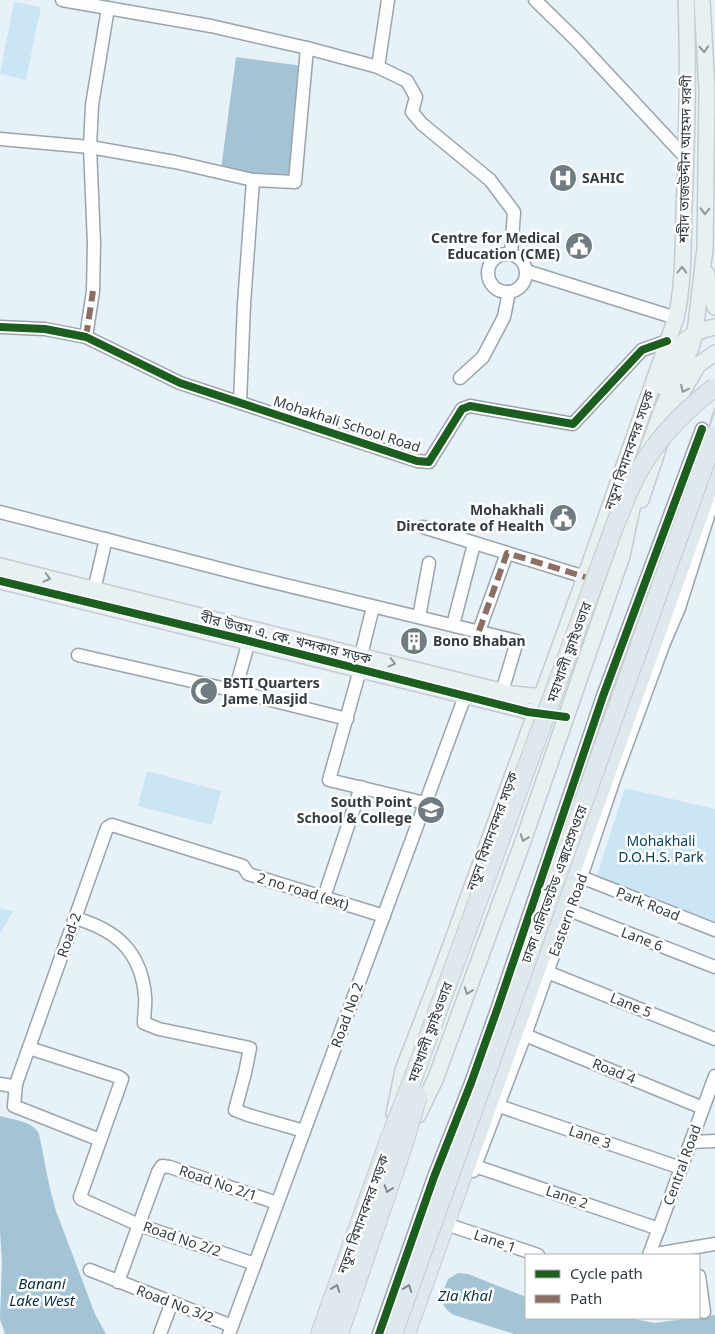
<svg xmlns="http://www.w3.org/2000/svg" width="715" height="1334" font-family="'Noto Sans','Noto Sans Bengali',sans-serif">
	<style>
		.green { fill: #cae5f4 }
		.water { fill: #a4c4d6 }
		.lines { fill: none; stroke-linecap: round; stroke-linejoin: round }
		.minor-casing { stroke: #9ba4a9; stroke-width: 15 }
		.major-casing { stroke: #c5cccf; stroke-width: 18 }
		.highway-casing { stroke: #c5cccf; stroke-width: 20 }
		.minor { stroke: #fbfdfe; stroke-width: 12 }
		.major { stroke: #e9f0f4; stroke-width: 15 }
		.highway { stroke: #dee8ed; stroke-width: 18 }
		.tram { stroke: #cccfd1; stroke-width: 1 }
		.rail { stroke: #cccfd1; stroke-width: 2.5 }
		.highway-bridge-casing { stroke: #c5cccf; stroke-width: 20; stroke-linecap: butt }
		.highway-bridge { stroke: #dee8ed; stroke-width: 18 }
		.quiet { stroke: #8d6e63; stroke-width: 6; stroke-dasharray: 12 6; stroke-linecap: butt }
		.cycleway-casing { stroke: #fff; stroke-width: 11 }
		.cycleway { stroke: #1b5e20; stroke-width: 8 }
		.oneway { stroke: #8e969b }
		.oneway2 { stroke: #7f898f }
		.labels { text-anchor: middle; stroke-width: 5; stroke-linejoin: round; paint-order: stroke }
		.street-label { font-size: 14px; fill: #323c42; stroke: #fff }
		.poi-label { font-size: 14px; font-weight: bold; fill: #323c42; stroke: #fff; text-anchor: start }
		.park-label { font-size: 14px; fill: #094159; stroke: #fff }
		.water-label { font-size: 15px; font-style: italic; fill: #082e3f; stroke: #fff }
	</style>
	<rect width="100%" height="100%" fill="#e6f1f8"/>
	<g class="green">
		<polygon points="14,2 41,7 26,80 0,74"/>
		<polygon points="147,771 221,791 212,825 138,806"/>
		<polygon points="625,788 715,809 715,925 596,879"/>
		<polygon points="0,908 13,911 0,934"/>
	</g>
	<g class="water">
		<polygon points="236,57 303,66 288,178 221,169"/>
		<path d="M0,1116C13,1120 33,1121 39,1134L50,1189L56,1211L95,1314L106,1334H5L0,1319L2,1262L0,1232Z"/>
		<path d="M458,1273L468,1274L526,1297V1318H630L654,1323L715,1315V1334H514L454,1315C437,1305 442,1294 448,1279Z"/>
	</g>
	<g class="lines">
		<g class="minor-casing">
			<g id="minor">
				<polyline points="62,0 211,26 307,48 378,67 407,81 416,97 412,112 422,124 490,180 514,212 511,254"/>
				<polyline points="535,0 577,41 686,158"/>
				<polyline points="378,67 388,0"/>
				<polyline points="0,139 90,147 175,162 253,180 295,182 307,48"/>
				<circle cx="507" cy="273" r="19"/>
				<polyline points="526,271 676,318"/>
				<polyline points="0,327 45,329 86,337 180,383 417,461 429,462 462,409 470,406 573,424 642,350 667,341"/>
				<polyline points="86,337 93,291 94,244 90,147 92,105 108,8"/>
				<polyline points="460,378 483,357 504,317 509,292"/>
				<polyline points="240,402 244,304 253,180"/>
				<polyline points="0,512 248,576 517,641 502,692"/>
				<polyline points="423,527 585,577"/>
				<polyline points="94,590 106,539"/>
				<polyline points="419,617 429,563"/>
				<polyline points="453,625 474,544"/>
				<polyline points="479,631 507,553"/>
				<polyline points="78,655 235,691 347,719"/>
				<polyline points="361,655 373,607"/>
				<polyline points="360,670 329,780 425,803"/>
				<polyline points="235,691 249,641"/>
				<polyline points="581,877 715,930"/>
				<polyline points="324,897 361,787"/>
				<polyline points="569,910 715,967"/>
				<path d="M75,918C116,930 141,951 145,996C146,1004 144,1014 144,1023L159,1029L250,1048L245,1073L235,1110L248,1115L304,1131"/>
				<polyline points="547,972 715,1039"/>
				<polyline points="525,1035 703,1108"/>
				<polyline points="29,1048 119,1077 122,1079 80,1197 81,1199 139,1225 255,1264"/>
				<polyline points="0,1084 12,1086 16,1084 107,828 112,825 243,866 248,874 384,916"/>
				<polyline points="16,1084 14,1106 100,1140"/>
				<polyline points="499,1106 681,1168"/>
				<polyline points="691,1142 715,1141"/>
				<polyline points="475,1166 659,1229"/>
				<polyline points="473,1171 525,1035 581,877 614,779 664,643 679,608 715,494"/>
				<polyline points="452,1226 538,1255"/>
				<polyline points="649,1255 715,1076"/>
				<polyline points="650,1255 715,1244"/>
				<polyline points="90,1270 232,1326"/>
				<polyline points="699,1276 704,1312"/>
				<polyline points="118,1282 158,1172 162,1166 170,1167 277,1203"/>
				<polyline points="160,1334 172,1302"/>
				<polyline points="229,1334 465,696"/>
				<polyline points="379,1334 434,1177 471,1083 498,1007 603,696 702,429"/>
			</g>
		</g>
		<g class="major-casing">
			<g id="major">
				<polyline points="707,274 708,286 715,307"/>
				<path d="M661,386C675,354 677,334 715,327"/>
				<polyline points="645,456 663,407 691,348 695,333 705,248 707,90 702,0"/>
				<polyline points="641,500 659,446 684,389 698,365 715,353"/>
				<polyline points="0,566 512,694 533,696 551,695"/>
				<polyline points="0,581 544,715"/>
				<path d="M394,1114L403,1070L441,972L585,577L676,318C684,282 683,244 684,207C687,138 689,69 686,0"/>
				<polyline points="418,1115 435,1080 521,847 622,556 637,485"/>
			</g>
		</g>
		<g class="highway-casing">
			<g id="highway">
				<polyline points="320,1334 390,1138"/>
				<polyline points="339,1334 404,1143"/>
				<polyline points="406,1334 715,469"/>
			</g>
		</g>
		<use href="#minor" class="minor"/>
		<use href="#major" class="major"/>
		<use href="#highway" class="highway"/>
		<polyline class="tram" points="400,1334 420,1257 539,946 582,797 702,473 715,433"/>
		<polyline class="rail" points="396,1334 413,1254 531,943 574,795 694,471 715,409"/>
		<g class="highway-bridge-casing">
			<g id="highway-bridge">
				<path d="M390,1138L414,1076L615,525C622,509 628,491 636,476C655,440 684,411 715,387"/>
				<polyline points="404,1143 418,1096"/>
				<polyline points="393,1334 715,435"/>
			</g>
		</g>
		<use href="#highway-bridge" class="highway-bridge"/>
		<g class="quiet">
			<polyline points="86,337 93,291"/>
			<polyline points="479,631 507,553 585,577"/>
		</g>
		<g class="cycleway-casing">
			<g id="cycleway">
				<polyline points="0,327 45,329 86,337 180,383 417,461 429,462 462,409 470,406 573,424 642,350 667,341"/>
				<polyline points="0,581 249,641 528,712 566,717"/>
				<polyline points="379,1334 434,1177 471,1083 498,1007 603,696 702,429"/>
			</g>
		</g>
		<use href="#cycleway" class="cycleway"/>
	</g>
	<defs><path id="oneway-chevron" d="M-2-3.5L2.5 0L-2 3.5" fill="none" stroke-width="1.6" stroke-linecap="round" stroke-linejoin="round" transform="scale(1.25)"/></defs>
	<g class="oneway">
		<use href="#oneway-chevron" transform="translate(704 49) rotate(87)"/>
		<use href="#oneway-chevron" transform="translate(705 211) rotate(91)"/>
		<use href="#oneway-chevron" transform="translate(682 270) rotate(-88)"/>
		<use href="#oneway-chevron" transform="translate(684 389) rotate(116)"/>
		<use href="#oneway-chevron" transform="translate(47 578) rotate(14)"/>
		<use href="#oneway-chevron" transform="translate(392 663) rotate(15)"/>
		<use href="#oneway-chevron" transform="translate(524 838) rotate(109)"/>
		<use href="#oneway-chevron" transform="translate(468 991) rotate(110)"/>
	</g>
	<g class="oneway2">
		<use href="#oneway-chevron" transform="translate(388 1189) rotate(109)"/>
		<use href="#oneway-chevron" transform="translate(336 1288) rotate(-70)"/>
		<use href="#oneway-chevron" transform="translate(408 1288) rotate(-70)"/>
	</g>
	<defs>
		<g id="hospital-disc" transform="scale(1.4375)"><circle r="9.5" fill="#717b82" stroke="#fff"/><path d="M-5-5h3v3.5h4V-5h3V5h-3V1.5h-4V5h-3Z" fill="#fff"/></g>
		<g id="civic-disc" transform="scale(1.4375)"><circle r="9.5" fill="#717b82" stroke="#fff"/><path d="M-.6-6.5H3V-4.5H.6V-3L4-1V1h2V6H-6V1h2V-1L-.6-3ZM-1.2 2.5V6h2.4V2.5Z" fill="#fff"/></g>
		<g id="building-disc" transform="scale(1.4375)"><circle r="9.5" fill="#717b82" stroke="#fff"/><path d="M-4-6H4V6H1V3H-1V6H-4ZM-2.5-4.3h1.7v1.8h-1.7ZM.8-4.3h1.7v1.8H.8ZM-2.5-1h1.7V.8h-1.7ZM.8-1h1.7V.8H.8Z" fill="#fff"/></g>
		<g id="mosque-disc" transform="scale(1.4375)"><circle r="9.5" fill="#717b82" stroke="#fff"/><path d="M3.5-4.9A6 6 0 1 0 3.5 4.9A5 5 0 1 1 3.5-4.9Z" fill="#fff"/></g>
		<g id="school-disc" transform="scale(1.4375)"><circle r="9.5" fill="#717b82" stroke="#fff"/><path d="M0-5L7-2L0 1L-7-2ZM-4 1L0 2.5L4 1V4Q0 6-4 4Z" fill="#fff"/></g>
	</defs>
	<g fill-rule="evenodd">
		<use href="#hospital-disc" x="563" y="178"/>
		<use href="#civic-disc" x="579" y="246"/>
		<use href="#civic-disc" x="563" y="518"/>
		<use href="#building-disc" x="414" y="641"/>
		<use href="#mosque-disc" x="204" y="691"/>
		<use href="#school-disc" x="431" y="810"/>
	</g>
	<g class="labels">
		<g class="street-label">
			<text transform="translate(685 159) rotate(-89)" y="5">শহীদ তাজউদ্দীন আহমদ সরণী</text>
			<text transform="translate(347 424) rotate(18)" y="5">Mohakhali School Road</text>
			<text transform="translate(629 450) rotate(-71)" y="5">নতুন বিমানবন্দর সড়ক</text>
			<text transform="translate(286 638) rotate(14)" y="5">বীর উত্তম এ. কে. খন্দকার সড়ক</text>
			<text transform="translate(569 652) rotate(-70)" y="5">মহাখালী ফ্লাইওভার</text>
			<text transform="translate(492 831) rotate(-70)" y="5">নতুন বিমানবন্দর সড়ক</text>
			<text transform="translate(554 884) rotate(-70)" y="5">ঢাকা এলিভেটেড এক্সপ্রেসওয়ে</text>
			<text transform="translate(303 891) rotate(17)" y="5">2 no road (ext)</text>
			<text transform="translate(648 904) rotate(22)" y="5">Park Road</text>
			<text transform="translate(568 915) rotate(-70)" y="5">Eastern Road</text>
			<text transform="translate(69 935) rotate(-71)" y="5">Road-2</text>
			<text transform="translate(642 939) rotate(21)" y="5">Lane 6</text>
			<text transform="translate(631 1005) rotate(22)" y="5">Lane 5</text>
			<text transform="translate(347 1015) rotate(-70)" y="5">Road No 2</text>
			<text transform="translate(430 1032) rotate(-70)" y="5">মহাখালী ফ্লাইওভার</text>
			<text transform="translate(614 1071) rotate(22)" y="5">Road 4</text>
			<text transform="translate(590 1137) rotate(19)" y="5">Lane 3</text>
			<text transform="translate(682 1165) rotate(-70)" y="5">Central Road</text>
			<text transform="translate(218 1183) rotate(19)" y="5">Road No 2/1</text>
			<text transform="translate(567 1197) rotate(19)" y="5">Lane 2</text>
			<text transform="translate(363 1214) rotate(-70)" y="5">নতুন বিমানবন্দর সড়ক</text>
			<text transform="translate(182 1239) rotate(19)" y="5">Road No 2/2</text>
			<text transform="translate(495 1241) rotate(19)" y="5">Lane 1</text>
			<text transform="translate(175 1304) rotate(21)" y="5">Road No 3/2</text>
		</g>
		<g class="poi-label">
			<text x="582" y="183">SAHIC</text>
			<text x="560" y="243" text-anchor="end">Centre for Medical<tspan x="560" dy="16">Education (CME)</tspan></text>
			<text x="544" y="515" text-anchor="end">Mohakhali<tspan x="544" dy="16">Directorate of Health</tspan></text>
			<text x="433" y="646">Bono Bhaban</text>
			<text x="223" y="688">BSTI Quarters<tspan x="223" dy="16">Jame Masjid</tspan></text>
			<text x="412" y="807" text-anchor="end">South Point<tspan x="412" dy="16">School &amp; College</tspan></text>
		</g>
		<g class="park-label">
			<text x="661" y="846">Mohakhali<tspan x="661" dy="16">D.O.H.S. Park</tspan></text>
		</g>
		<g class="water-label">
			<text x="42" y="1289">Banani<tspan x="42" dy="17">Lake West</tspan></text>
			<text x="465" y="1301">Zia Khal</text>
		</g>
	</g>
	<rect x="525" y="1254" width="175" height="65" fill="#ffffff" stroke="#adb1b3"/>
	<rect x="535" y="1270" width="25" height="8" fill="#1b5e20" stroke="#adb1b3"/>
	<text x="570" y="1279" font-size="15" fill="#323c42">Cycle path</text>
	<rect x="535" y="1295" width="25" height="8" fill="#8d6e63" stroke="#adb1b3"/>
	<text x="570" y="1304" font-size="15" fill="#323c42">Path</text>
</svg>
